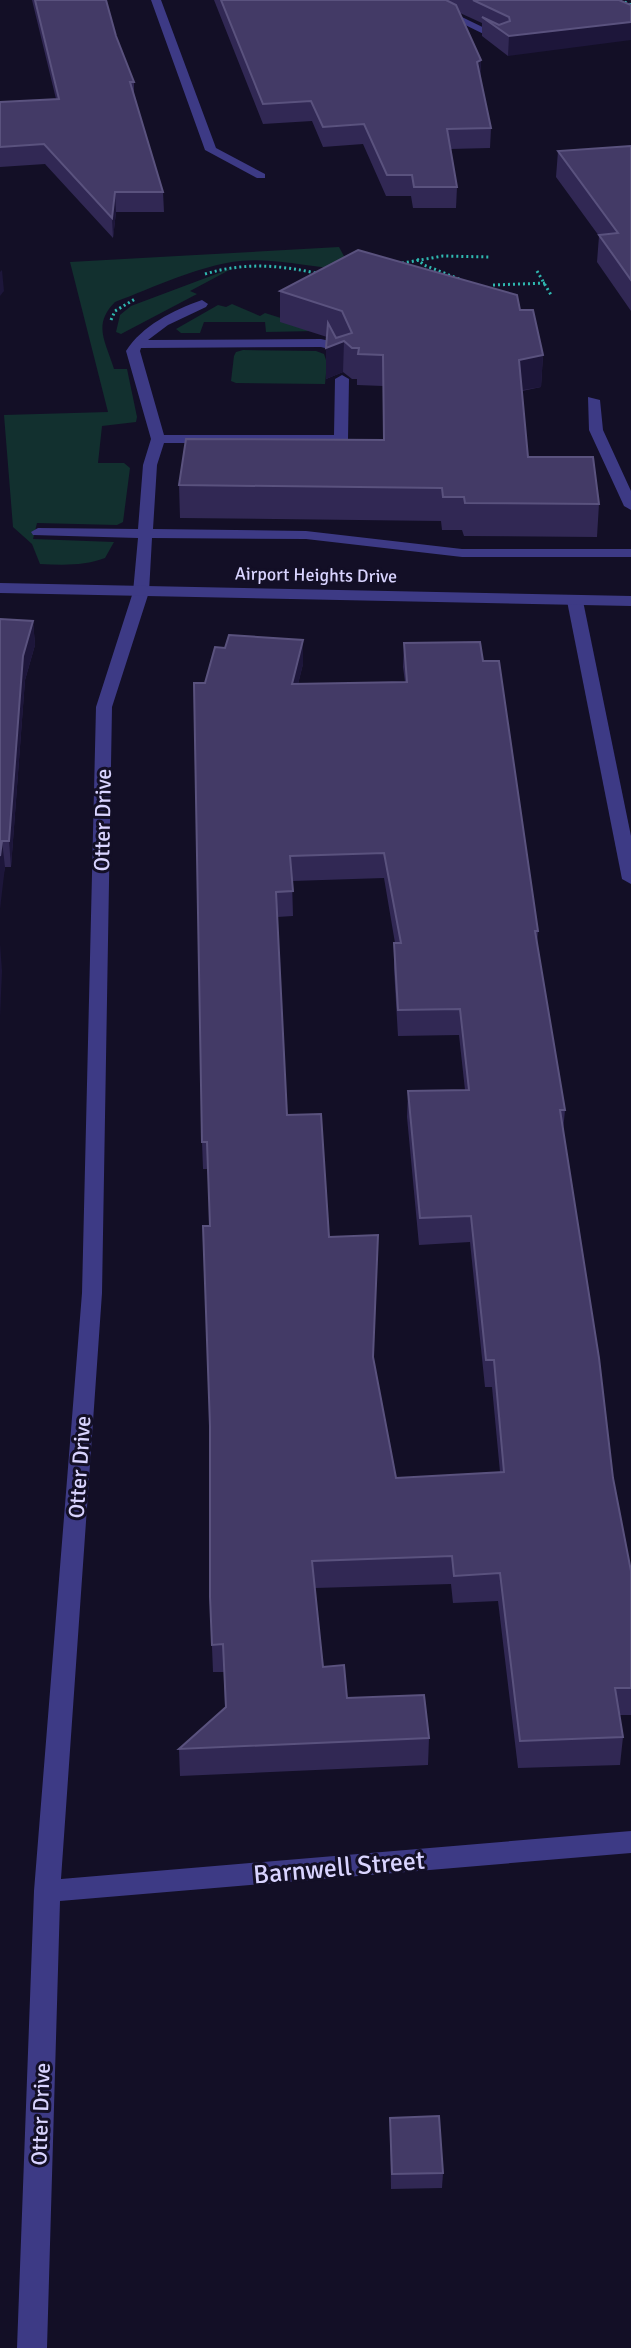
<svg xmlns="http://www.w3.org/2000/svg" width="631" height="2348" font-family="Signika,sans-serif">
	<style>
		.green { fill: #12302f }
		.lines { fill: none; stroke-linecap: round; stroke-linejoin: round }
		.path { stroke: #2fb8b0; stroke-width: 3; stroke-dasharray: 2 3; stroke-linecap: butt }
		.service { fill: #3d3a85; fill-rule: evenodd }
		.minor { fill: #3d3a85; fill-rule: evenodd }
		.tertiary { fill: #3d3a85; fill-rule: evenodd }
		.wall { fill: #312854; fill-rule: evenodd }
		.shaded-wall { fill: #1d163a }
		.building { fill: #433a66; stroke: #5a527e; stroke-width: 2; fill-rule: evenodd }
		.labels { text-anchor: middle; stroke-width: 6; stroke-linejoin: round; paint-order: stroke }
		.far-street-label { font-size: 18px; fill: #d9d4ff; stroke: #130f26 }
		.street-label { font-size: 22px; fill: #d9d4ff; stroke: #130f26 }
		.near-street-label { font-size: 26px; fill: #d9d4ff; stroke: #130f26 }
	</style>
	<rect width="100%" height="100%" fill="#130f26"/>
	<g class="green">
		<path d="M339,247L351,269C314,269 277,257 240,261C197,266 155,287 115,302C92,325 106,342 114,369H127L137,417L136,422L102,426L98,463H124L130,468L123,522L117,525L37,523L33,539L114,542L105,558C84,566 63,565 40,564L32,544L13,527L4,415L108,412L70,262Z"/>
		<polygon points="235,267 190,291 197,294 121,334 116,332 120,315 131,306"/>
		<polygon points="232,304 260,316 265,313 284,319 320,318 365,351 316,331 266,332 265,322 204,322 200,333 181,333 176,329 218,305 226,307"/>
		<polygon points="243,350 316,351 324,354 327,363 325,384 236,383 231,381 234,356 236,352"/>
	</g>
	<g class="lines">
		<g class="path">
			<polyline points="620,0 631,5"/>
			<polyline points="417,259 424,265 459,279"/>
			<polyline points="397,264 443,256 491,257"/>
			<polyline points="537,271 551,295"/>
			<path d="M205,274C245,262 280,265 320,274"/>
			<polyline points="493,285 547,283"/>
			<polyline points="111,320 115,311 135,299"/>
		</g>
		<g class="service">
			<path d="M202,300L208,304L206,307L168,325L148,340L321,339L339,343L349,363L337,366L329,349L321,347L141,348L140,351L164,435H334L335,379L342,375L349,379L348,439L341,443H164L157,465L153,529L306,531L462,549H631V557H462L306,539L152,538L149,592L141,597L133,592L138,538L33,535L31,532L38,528L138,529L143,465L151,439L126,351C142,326 173,310 202,300Z"/>
			<polygon points="588,397 600,400 603,430 631,491 631,510 624,506 589,430"/>
		</g>
		<g class="minor">
			<polygon points="151,0 161,0 216,148 265,174 265,178 257,178 205,150"/>
			<polygon points="414,0 427,0 507,39 498,41"/>
			<polygon points="141,587 149,592 112,707 102,1293 61,1879 631,1831 631,1853 60,1901 47,2348 17,2348 34,1891 82,1293 96,707 133,592"/>
			<polygon points="575,596 583,601 631,836 631,884 622,879 567,601"/>
		</g>
		<polygon class="tertiary" points="0,583 631,596 631,606 0,593"/>
	</g>
	<g class="wall">
		<polygon points="32,0 106,0 116,36 134,82 134,95 163,192 164,212 116,212 113,238 45,164 0,167 0,102 56,99"/>
		<polygon points="214,0 619,0 508,56 482,36 482,23 460,13 481,60 480,79 491,128 490,148 450,149 457,187 456,208 413,208 411,196 386,196 363,144 323,147 312,121 263,124"/>
		<polygon points="631,146 631,311 597,262 599,236 556,177 558,151"/>
		<polygon points="280,291 520,310 543,355 541,387 522,391 528,457 599,504 597,537 464,536 462,530 442,530 441,521 180,518 179,485 383,440 383,386 357,385 357,379 352,379 343,372 326,379 327,337 280,322"/>
		<polygon points="0,619 33,621 35,645 25,680 11,867 5,867 2,883"/>
		<path d="M303,640V664L298,684L405,682L403,667L404,643L483,661L538,931L537,944L565,1110L563,1131L613,1478L631,1571V1715H619L623,1737L620,1765L518,1768L498,1601L453,1603L451,1584L315,1588L323,1667L347,1698L429,1738L428,1765L180,1776L179,1749L225,1707L224,1672H213L210,1597V1226L208,1169H203L202,1142L205,683L225,648ZM384,878L395,943H394V969L398,1036L459,1035L465,1090L408,1091L407,1117L419,1245L470,1242L485,1387H492L500,1472L396,1478L373,1360L378,1235L329,1237L287,1115L277,917L293,916L292,881Z"/>
		<polygon points="390,2118 443,2173 442,2188 391,2189"/>
	</g>
	<g class="shaded-wall">
		<polygon points="631,22 631,40 508,56 509,36"/>
		<polygon points="481,60 480,80 477,62"/>
		<polygon points="115,192 116,212 113,238 112,218"/>
		<polygon points="2,270 4,291 0,296 0,272"/>
		<polygon points="344,341 343,372 326,379 326,348"/>
		<polygon points="543,355 541,387 517,391 519,360"/>
		<polygon points="33,621 35,645 25,680 11,867 9,841 23,656"/>
		<polygon points="303,640 303,664 292,708 292,684"/>
		<polygon points="2,841 5,867 0,909 0,856"/>
		<polygon points="0,944 2,971 0,1017"/>
	</g>
	<g class="building">
		<polygon points="35,0 106,0 116,36 134,82 130,82 163,192 115,192 112,218 44,144 0,147 0,102 59,99"/>
		<polygon points="221,0 446,0 456,5 481,60 477,62 491,128 447,129 457,187 414,187 412,175 387,175 364,124 323,127 311,101 263,104"/>
		<polygon points="473,0 619,0 631,5 631,22 509,36 482,17 499,25 510,21 509,17"/>
		<polygon points="631,146 631,280 599,235 618,233 558,151"/>
		<polygon points="358,250 517,295 520,310 533,310 543,355 519,360 528,457 593,457 599,504 465,503 464,497 443,497 442,488 179,485 186,439 384,440 383,355 358,354 359,348 352,348 344,341 326,348 328,323 336,338 352,333 342,311 280,291"/>
		<polygon points="0,619 33,621 23,656 9,841 2,841 0,856"/>
		<path d="M229,635L303,640L292,684L407,682L404,643L480,642L483,661H499L538,931H535L565,1110H560L599,1358L613,1478L631,1571V1688H615L623,1737L520,1741L500,1573L454,1576L452,1556L312,1561L323,1667L344,1665L347,1698L424,1695L429,1738L179,1749L226,1707L223,1644L212,1645L210,1597V1426L203,1226H210L207,1142H202L194,683H205L215,647L225,648ZM384,853L401,943H394L398,1010L460,1009L469,1090L408,1091L420,1218L471,1216L486,1360H494L504,1472L396,1478L373,1357L378,1235L329,1237L321,1114L287,1115L276,892L293,891L290,856Z"/>
		<polygon points="439,2116 443,2173 392,2174 390,2118"/>
	</g>
	<g class="labels">
		<g class="far-street-label">
			<text transform="translate(316 575) rotate(1)" y="6">Airport Heights Drive</text>
		</g>
		<g class="street-label">
			<text transform="translate(102 820) rotate(-89)" y="8">Otter Drive</text>
			<text transform="translate(79 1467) rotate(-86)" y="8">Otter Drive</text>
			<text transform="translate(40 2114) rotate(-88)" y="8">Otter Drive</text>
		</g>
		<g class="near-street-label">
			<text transform="translate(339 1867) rotate(-5)" y="9">Barnwell Street</text>
		</g>
	</g>
</svg>
